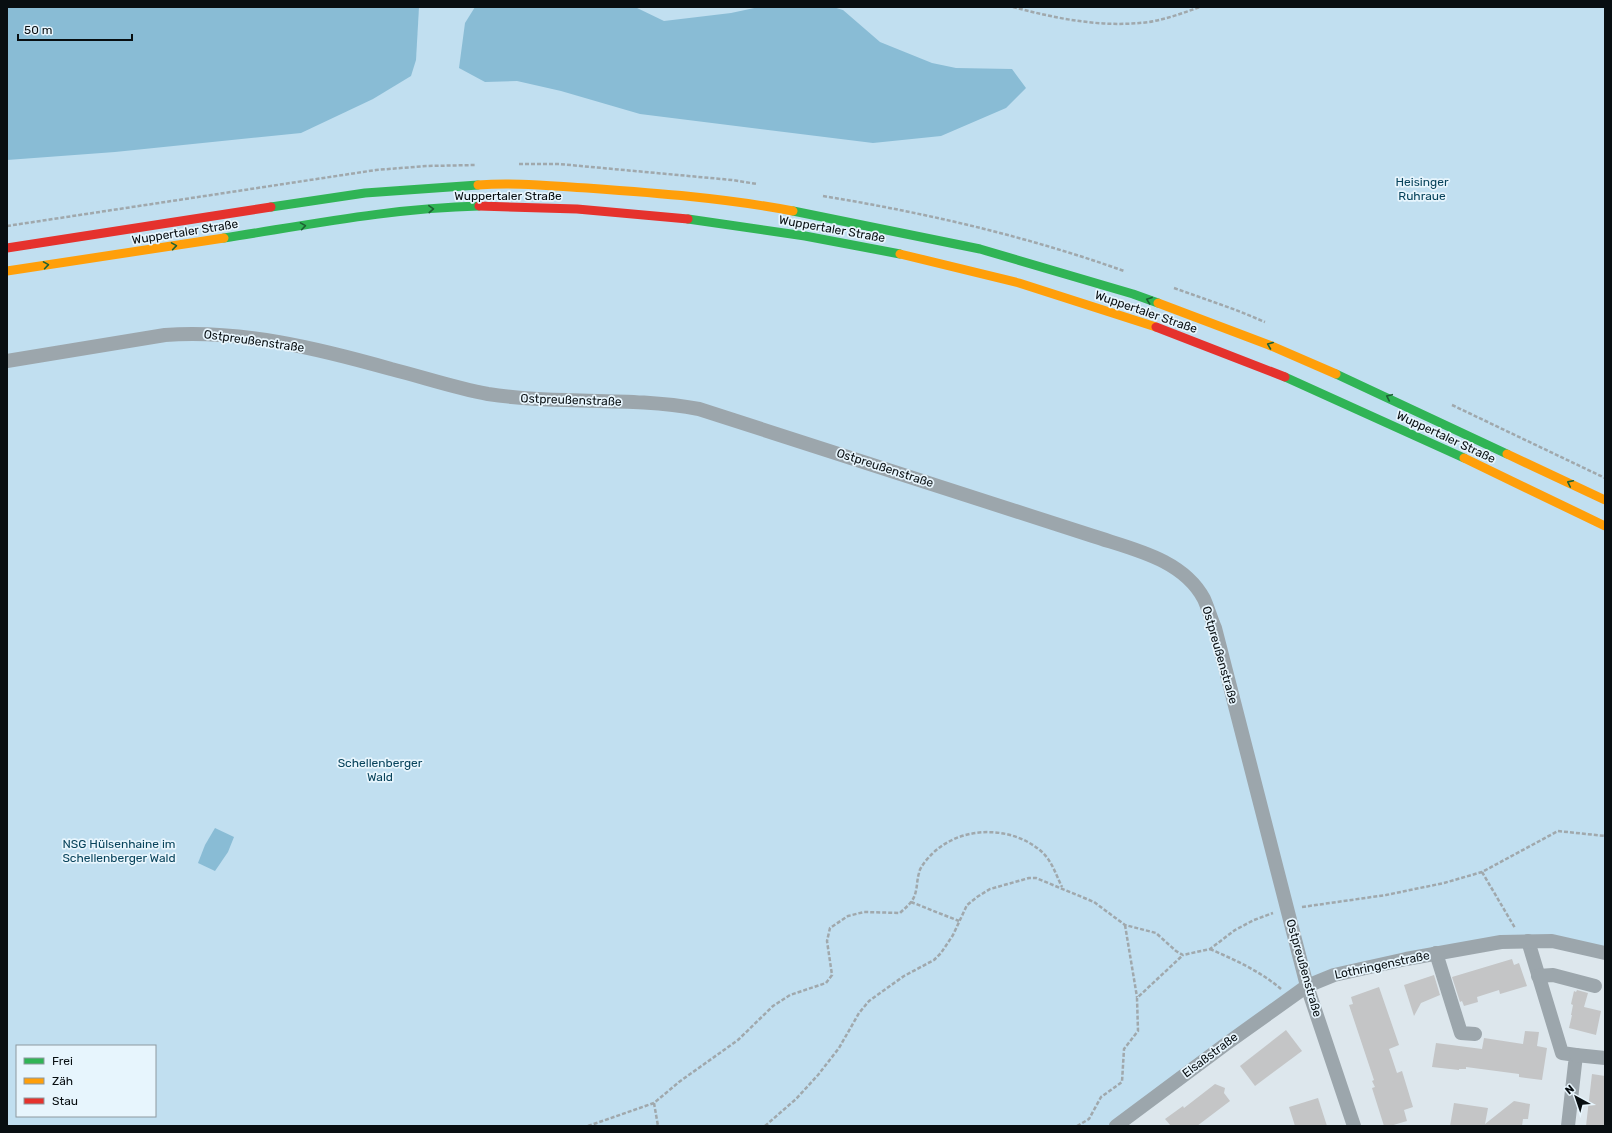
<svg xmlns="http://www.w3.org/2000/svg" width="1612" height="1133" font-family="Rubik,sans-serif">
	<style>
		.green { fill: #c1dff0; fill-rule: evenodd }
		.water { fill: #89bcd5 }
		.building { fill: #c4c5c6 }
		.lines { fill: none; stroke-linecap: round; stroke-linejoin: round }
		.path { stroke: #a0a8ac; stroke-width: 2.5; stroke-dasharray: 4 2; stroke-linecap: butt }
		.street { stroke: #9ca6ac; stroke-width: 14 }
		.fast { stroke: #30b455; stroke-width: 9 }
		.slow { stroke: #ff9f0a; stroke-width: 9 }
		.jam { stroke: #e5322d; stroke-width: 9 }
		.oneway { stroke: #1c6133 }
		.labels { text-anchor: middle; stroke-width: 3.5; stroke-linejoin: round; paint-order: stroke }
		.park-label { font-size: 12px; fill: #08435b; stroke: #e7f5fd }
		.street-label { font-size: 12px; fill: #080e11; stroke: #e7f5fd }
	</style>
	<rect width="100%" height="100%" fill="#dde7ed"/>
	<path class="green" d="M7,7H1605V951L1554,939L1332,974L1110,1126H7ZM17,1046H155V1116H17Z"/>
	<g class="water">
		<polygon points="7,7 419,7 416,60 411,76 373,99 301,133 115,152 7,160"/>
		<polygon points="475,7 635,7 664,21 731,13 759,7 833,7 843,10 880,42 932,63 956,68 1012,69 1026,88 1006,108 941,136 873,143 640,114 561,91 517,81 485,82 459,68 465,23"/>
		<polygon points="215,828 234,837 228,852 215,871 198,863 205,845"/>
	</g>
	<g class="building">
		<polygon points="1512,959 1514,965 1519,963 1527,986 1500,994 1499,990 1477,997 1478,1002 1464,1006 1462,1001 1460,1002 1452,977"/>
		<polygon points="1434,975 1440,995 1421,1003 1414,1016 1404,985"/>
		<polygon points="1379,987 1399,1045 1389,1049 1397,1073 1402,1071 1413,1107 1404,1110 1407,1121 1390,1126 1384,1126 1372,1088 1375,1087 1372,1081 1374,1080 1349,1005 1353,1004 1351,997"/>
		<polygon points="1577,990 1588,993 1584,1007 1601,1011 1596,1035 1569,1028 1572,1015 1571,1015 1573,1005 1571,1004 1574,991 1576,992"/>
		<polygon points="1286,1030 1302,1051 1255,1086 1240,1066"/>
		<polygon points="1525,1031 1539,1032 1537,1046 1547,1048 1542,1080 1519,1077 1519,1074 1466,1067 1466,1069 1459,1069 1459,1070 1432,1067 1436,1043 1482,1049 1484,1038 1523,1044"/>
		<polygon points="1592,1074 1605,1076 1605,1126 1586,1126"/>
		<polygon points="1215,1084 1225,1088 1224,1093 1230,1101 1197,1126 1171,1126 1165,1119 1183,1106 1184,1108"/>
		<polygon points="1318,1098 1327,1126 1295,1126 1289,1107"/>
		<polygon points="1514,1101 1530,1104 1528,1119 1523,1119 1522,1126 1450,1126 1454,1103 1488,1108 1485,1124"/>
	</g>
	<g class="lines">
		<g class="path">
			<path d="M1013,7C1058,19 1103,28 1149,22C1167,19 1183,13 1200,7"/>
			<polyline points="519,164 559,164 732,180 757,184"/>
			<path d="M823,196C926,213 1026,236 1124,271"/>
			<polyline points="7,226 376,170 426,166 476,165"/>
			<polyline points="1174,288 1236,310 1265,322"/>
			<polyline points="1452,405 1605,478"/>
			<polyline points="1482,872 1515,928"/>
			<polyline points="911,902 959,921"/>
			<polyline points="1302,907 1386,895 1444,883 1482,872 1558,831 1605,836"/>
			<polyline points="1125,925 1137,997"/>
			<path d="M1210,949C1235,960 1260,971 1281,989"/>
			<polyline points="654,1103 658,1126"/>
			<path d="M588,1126L654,1103L679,1082L738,1040L773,1006L790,995L826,983L832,975L827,941L830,928L848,916L864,912L900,913C904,909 908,906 911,902C918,893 916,883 919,873C920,867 927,859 931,855C960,825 1012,825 1042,852C1052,861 1056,875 1062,887"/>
			<polyline points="765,1126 796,1099 818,1075 839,1048 859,1013 869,1001 904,976 934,960 941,953 953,935 967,905 977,897 990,889 1029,878 1036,878 1094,902 1125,925 1156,933 1176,951 1183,955 1210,949 1235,930 1254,920 1273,913"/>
			<polyline points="1077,1126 1089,1119 1101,1097 1122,1082 1124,1049 1138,1031 1137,998 1183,955"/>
		</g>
		<g class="street">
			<path d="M7,361L165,335C239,329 320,349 391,369C423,377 455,388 488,394C558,405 629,396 699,409L1093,536C1132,549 1183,559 1204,599C1208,608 1211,619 1215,628L1307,986L1354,1126"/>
			<polyline points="1528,941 1562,1053 1576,1055 1568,1126"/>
			<polyline points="1436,953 1461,1033 1475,1034"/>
			<polyline points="1538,976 1553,975 1595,986"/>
			<polyline points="1576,1055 1605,1058"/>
			<polyline points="1116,1126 1226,1044 1307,986 1334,975 1406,959 1501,942 1552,941 1605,953"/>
		</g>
		<g class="fast">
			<polyline points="271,207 365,193 478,185"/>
			<polyline points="793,211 980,249 1133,294 1158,303"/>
			<polyline points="688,219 805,236 900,254"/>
			<path d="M224,238C308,225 393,208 479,206"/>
			<polyline points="1336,374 1507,454"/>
			<polyline points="1285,377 1464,458"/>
		</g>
		<g class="slow">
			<path d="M478,185C514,182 551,186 587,188C656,193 725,198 793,211"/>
			<polyline points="900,254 1019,283 1156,327"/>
			<polyline points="7,271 224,238"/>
			<polyline points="1158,303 1269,345 1336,374"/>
			<polyline points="1507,454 1605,500"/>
			<polyline points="1464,458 1605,526"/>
		</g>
		<g class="jam">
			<polyline points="479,206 577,209 688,219"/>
			<polyline points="7,248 271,207"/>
			<polyline points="1156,327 1285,377"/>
		</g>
	</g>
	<defs><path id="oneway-chevron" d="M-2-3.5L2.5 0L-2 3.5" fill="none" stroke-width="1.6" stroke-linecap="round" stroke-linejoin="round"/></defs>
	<g class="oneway">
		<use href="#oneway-chevron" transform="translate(431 209) rotate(-3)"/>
		<use href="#oneway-chevron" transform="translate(303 226) rotate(-9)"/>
		<use href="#oneway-chevron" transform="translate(174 246) rotate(-9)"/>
		<use href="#oneway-chevron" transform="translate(46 265) rotate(-9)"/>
		<use href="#oneway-chevron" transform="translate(1149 300) rotate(-160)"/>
		<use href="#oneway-chevron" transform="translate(1270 345) rotate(-158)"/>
		<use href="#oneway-chevron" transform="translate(1389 397) rotate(-155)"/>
		<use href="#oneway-chevron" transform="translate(1570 483) rotate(-154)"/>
	</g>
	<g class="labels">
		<g class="park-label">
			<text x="1422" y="186">Heisinger<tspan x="1422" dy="14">Ruhraue</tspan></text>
			<text x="380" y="767">Schellenberger<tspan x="380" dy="14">Wald</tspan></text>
			<text x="119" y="848">NSG Hülsenhaine im<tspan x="119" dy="14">Schellenberger Wald</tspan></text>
		</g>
		<g class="street-label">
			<text x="508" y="200">Wuppertaler Straße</text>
			<text transform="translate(832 229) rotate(10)" y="4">Wuppertaler Straße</text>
			<text transform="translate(185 232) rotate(-9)" y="4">Wuppertaler Straße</text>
			<text transform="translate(1146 312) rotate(19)" y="4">Wuppertaler Straße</text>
			<text transform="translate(254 341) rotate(8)" y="4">Ostpreußenstraße</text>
			<text transform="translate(571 400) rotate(2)" y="4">Ostpreußenstraße</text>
			<text transform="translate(1446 437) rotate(25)" y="4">Wuppertaler Straße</text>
			<text transform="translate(885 468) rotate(18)" y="4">Ostpreußenstraße</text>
			<text transform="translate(1220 655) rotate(74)" y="4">Ostpreußenstraße</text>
			<text transform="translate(1382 965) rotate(-12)" y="4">Lothringenstraße</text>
			<text transform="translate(1304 968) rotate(74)" y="4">Ostpreußenstraße</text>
			<text transform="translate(1210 1055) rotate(-37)" y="4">Elsaßstraße</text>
		</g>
	</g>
	<rect width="1612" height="1133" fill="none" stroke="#080e11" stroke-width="16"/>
	<rect x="16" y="1045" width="140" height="72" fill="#e7f5fd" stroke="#8e999f"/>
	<rect x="24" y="1058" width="20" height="6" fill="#30b455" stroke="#8e999f"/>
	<text x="52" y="1065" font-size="12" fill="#080e11">Frei</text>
	<rect x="24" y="1078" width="20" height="6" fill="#ff9f0a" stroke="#8e999f"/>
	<text x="52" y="1085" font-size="12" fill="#080e11">Zäh</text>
	<rect x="24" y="1098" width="20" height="6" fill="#e5322d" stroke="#8e999f"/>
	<text x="52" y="1105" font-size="12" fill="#080e11">Stau</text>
	<g transform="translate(1576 1097) rotate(320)" stroke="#e7f5fd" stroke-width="3" paint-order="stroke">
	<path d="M0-3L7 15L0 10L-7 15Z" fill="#080e11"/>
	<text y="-6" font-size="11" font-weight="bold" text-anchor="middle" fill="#080e11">N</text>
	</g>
	<path d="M18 34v6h114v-6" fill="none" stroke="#080e11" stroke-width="2"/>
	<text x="24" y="34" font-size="12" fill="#080e11" stroke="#e7f5fd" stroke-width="3" paint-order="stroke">50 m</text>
</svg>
